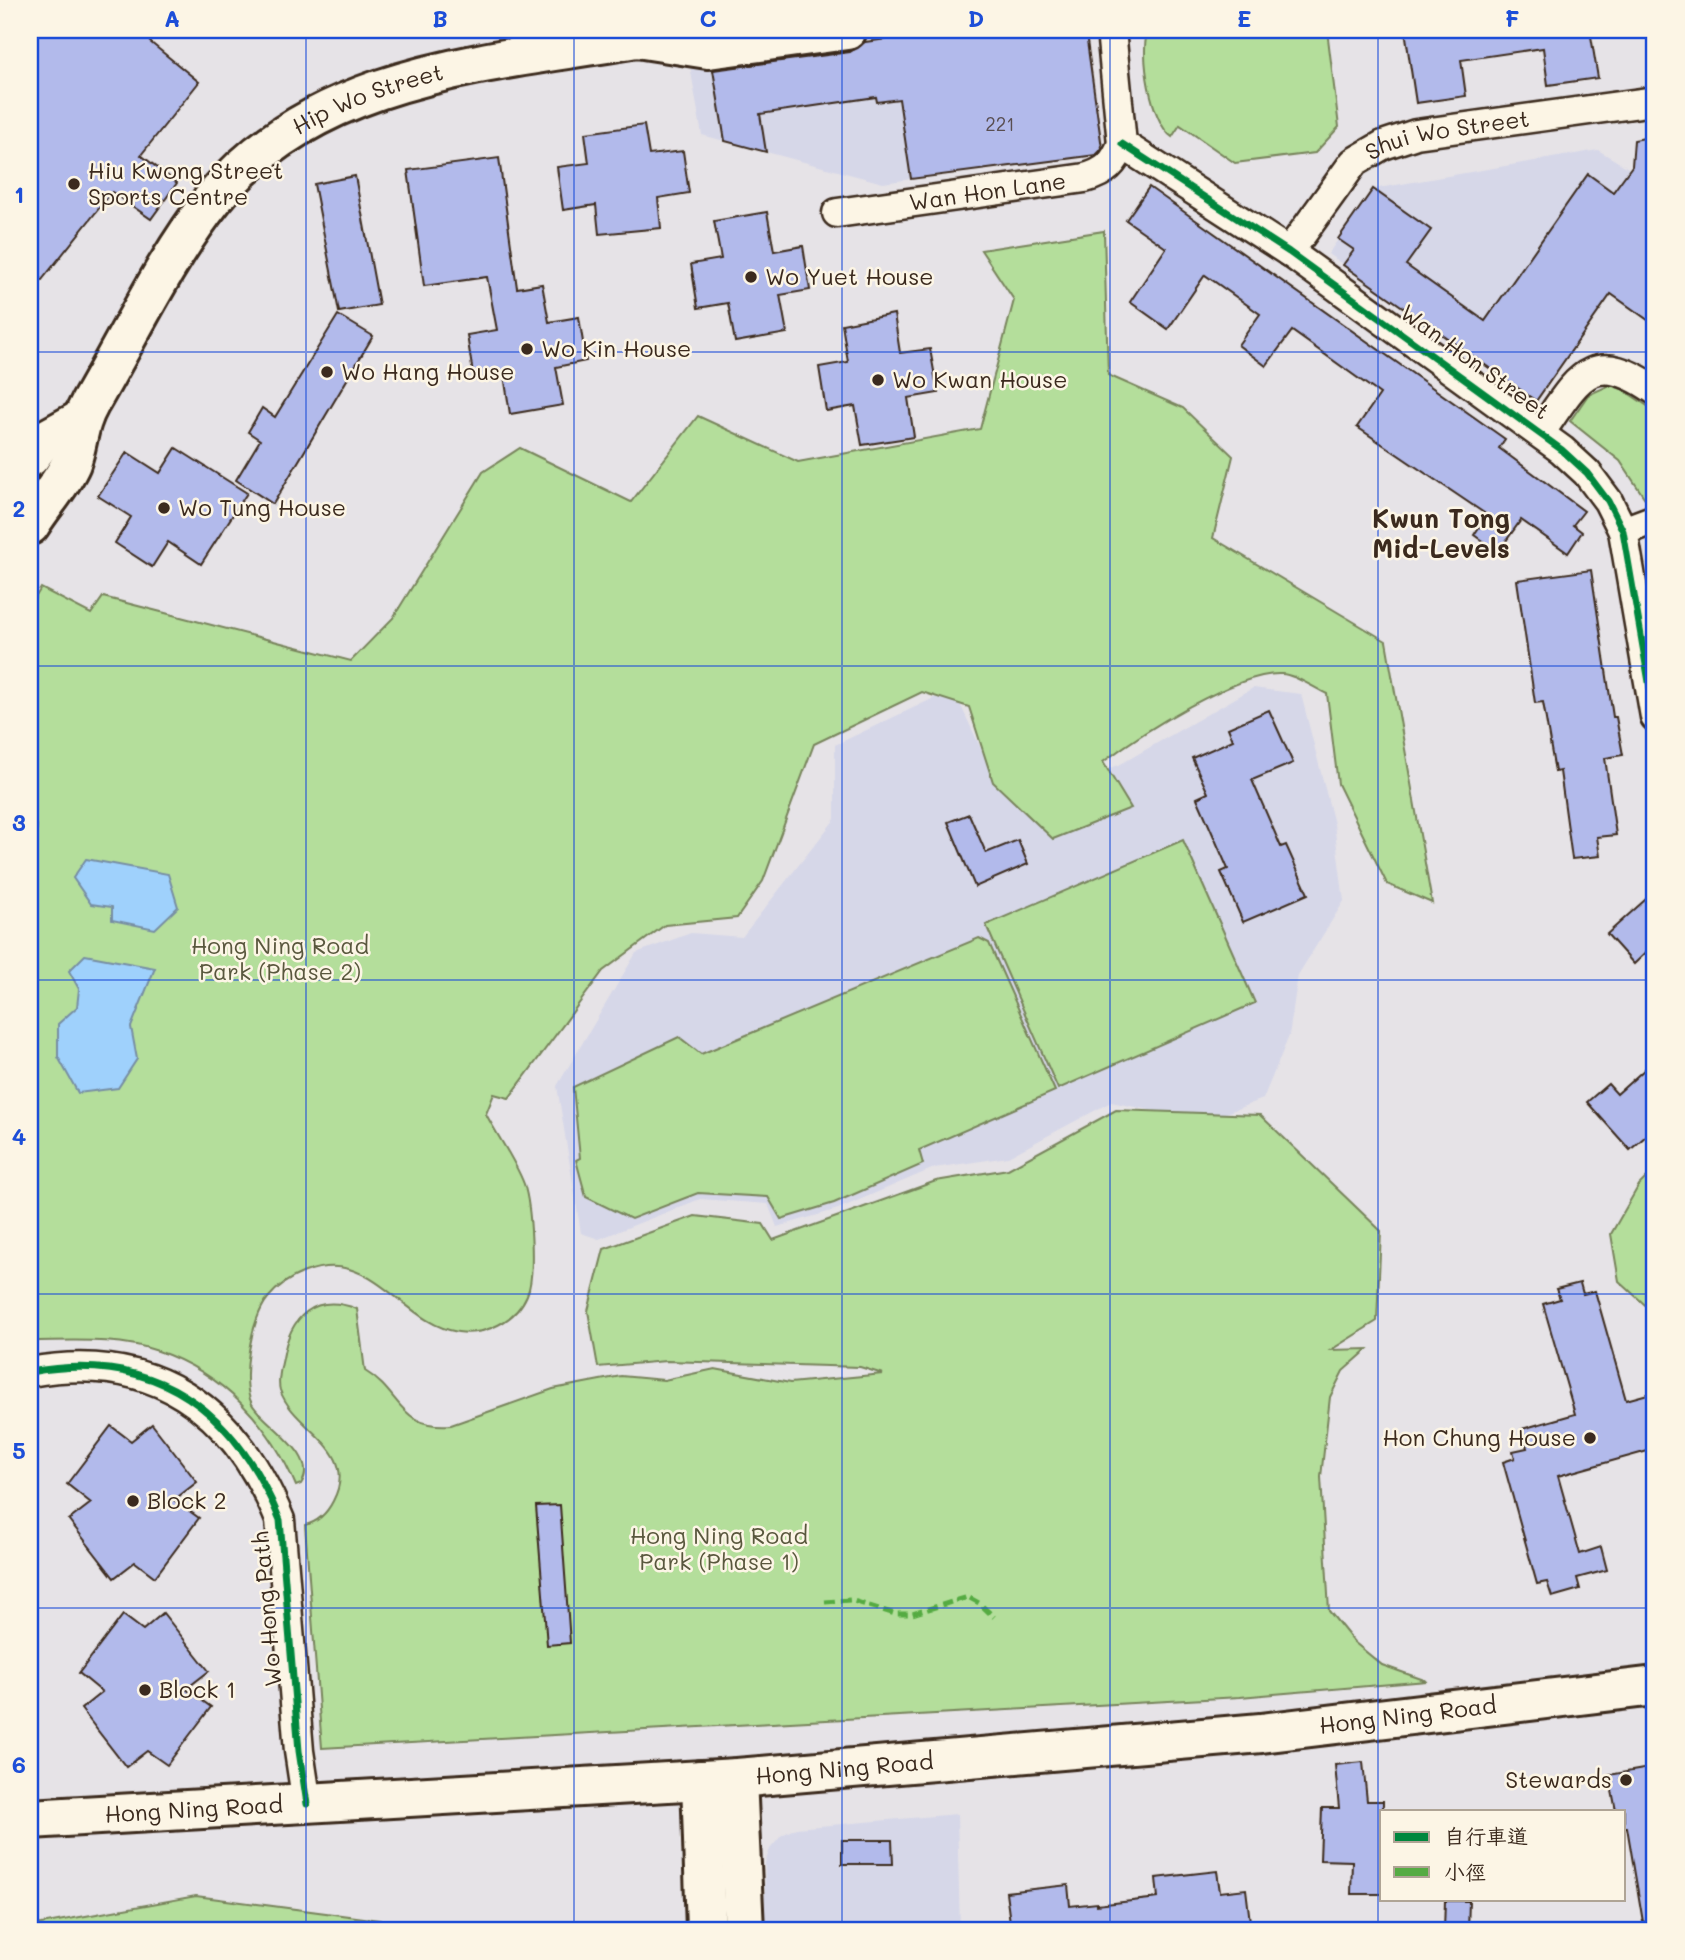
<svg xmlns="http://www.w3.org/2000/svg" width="1685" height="1960" font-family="Mali,'LXGW WenKai TC',sans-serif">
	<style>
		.built { fill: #d6d7e8 }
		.green { fill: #b4de9b; stroke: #78845c; stroke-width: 2 }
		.water { fill: #9fd1fc; stroke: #778ea3; stroke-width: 2 }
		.building { fill: #b2baeb; stroke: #3b2a1e; stroke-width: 2 }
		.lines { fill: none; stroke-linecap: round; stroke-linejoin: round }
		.minor-casing { stroke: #3b2a1e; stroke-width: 33 }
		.secondary-casing { stroke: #3b2a1e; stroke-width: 44 }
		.minor { stroke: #fcf5e5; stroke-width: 28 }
		.secondary { stroke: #fcf5e5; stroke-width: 38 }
		.quiet { stroke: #55ab43; stroke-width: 5; stroke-dasharray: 10 5; stroke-linecap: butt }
		.cycleway-casing { stroke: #fcf5e5; stroke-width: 11 }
		.cycleway { stroke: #00873e; stroke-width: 7 }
		.grid { fill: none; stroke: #1d4ed8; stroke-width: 2; stroke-opacity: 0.55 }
		.poi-dot { fill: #3b2a1e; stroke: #fcf5e5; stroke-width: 2.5 }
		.labels { text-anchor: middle; stroke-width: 5; stroke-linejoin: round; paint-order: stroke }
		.number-label { font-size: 19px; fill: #594e51 }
		.street-label { font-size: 23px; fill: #3b2a1e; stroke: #fcf5e5 }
		.poi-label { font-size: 23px; fill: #3b2a1e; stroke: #fcf5e5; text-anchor: start }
		.park-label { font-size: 23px; fill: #59573d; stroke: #fcf5e5 }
		.quarter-label { font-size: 26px; font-weight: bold; fill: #3b2a1e; stroke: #fcf5e5 }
		.neatline { fill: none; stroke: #1d4ed8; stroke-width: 2.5 }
		.grid-label { font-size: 23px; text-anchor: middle; font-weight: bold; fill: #1d4ed8 }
	</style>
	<rect width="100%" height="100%" fill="#e6e3e7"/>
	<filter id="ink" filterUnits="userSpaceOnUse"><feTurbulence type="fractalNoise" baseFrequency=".0143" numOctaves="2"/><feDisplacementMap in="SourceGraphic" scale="14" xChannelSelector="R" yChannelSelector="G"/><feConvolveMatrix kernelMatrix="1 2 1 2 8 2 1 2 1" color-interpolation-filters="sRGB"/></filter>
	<g filter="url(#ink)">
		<g class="built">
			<polygon points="888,39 911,179 883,183 702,135 690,66"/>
			<polygon points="1598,150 1655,184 1655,230 1536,401 1328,254 1373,189"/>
			<polygon points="1253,688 1301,694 1334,824 1344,901 1298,975 1289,1036 1263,1099 1218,1116 1179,1116 1111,1102 1008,1157 934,1168 838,1209 777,1227 768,1204 700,1199 599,1239 581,1233 557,1086 636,953 691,933 742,937 835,819 835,745 953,689 992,772 1077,780 1119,765"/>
			<polygon points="957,1814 960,1930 765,1930 765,1863 770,1849 782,1835 796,1828"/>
		</g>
		<g class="green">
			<path d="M1148,30H1327L1339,127L1315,153L1235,163L1180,125L1172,137C1151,123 1139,52 1148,30Z"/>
			<path d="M1104,231L1108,375L1183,408L1233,456L1213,538L1386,641L1432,903L1387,884L1338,784L1327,694C1314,688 1296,675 1282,674C1237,671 1140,734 1103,762L1131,808L1053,839L993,782L969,707L922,692L814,744L763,881L737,918L665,925L603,971L509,1098L494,1094L486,1114C498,1137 515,1160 524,1184C531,1205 536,1275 527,1295C516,1321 485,1336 458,1332C416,1326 390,1281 349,1269C320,1261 286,1276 268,1298C251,1318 240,1381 252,1404C263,1424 321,1455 301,1484L296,1486C270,1424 222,1373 158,1351C118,1337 71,1341 30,1341V889L37,825L30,820V606L41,588L91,614L103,597L351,661L393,618L483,472L520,448L631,502L698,416L798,462L980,429L1014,300L981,250Z"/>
			<polygon points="1610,385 1622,389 1655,411 1655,500 1648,503 1620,461 1570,421 1588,395"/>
			<polygon points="1183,840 1255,1003 1058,1089 986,925"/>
			<polygon points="979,938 989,943 1055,1091 919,1150 923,1164 834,1203 781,1219 768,1197 698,1193 631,1219 586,1197 576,1160 580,1158 573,1087 679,1037 701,1054"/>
			<path d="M1116,1110L1260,1115L1381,1231L1377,1321L1331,1350L1368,1349L1343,1371L1330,1397L1321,1477L1329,1611L1354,1642L1382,1665L1427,1681L1240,1697L322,1748L305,1525C318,1522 327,1513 333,1501C361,1448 294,1431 280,1390C277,1380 281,1368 283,1358C290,1317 314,1292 357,1309L365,1371C402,1393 398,1429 451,1425L553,1389L621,1376L664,1380L715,1369L790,1383L883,1374L860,1367L666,1361L598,1367L588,1311L604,1249L695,1216L763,1224L773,1240L936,1181L1008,1169Z"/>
			<polygon points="1655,1169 1655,1314 1619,1281 1611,1234 1639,1185"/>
			<polygon points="196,1896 447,1929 447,1930 30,1930 30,1926"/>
		</g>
		<g class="water">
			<polygon points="86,859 168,874 178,907 155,929 112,920 112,907 91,904 73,878"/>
			<polygon points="85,955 155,968 131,1027 137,1059 118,1088 78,1093 58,1057 58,1024 77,1007 79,989 69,971"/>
		</g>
		<g class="building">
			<polygon points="30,30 161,30 150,42 199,82 141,155 177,183 151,219 112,192 30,295"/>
			<polygon points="953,30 1079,30 1086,34 1102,148 1099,152 1096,155 911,179 899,99 877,102 876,97 760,114 766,152 725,141 713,70 850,52 865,42"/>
			<polygon points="1405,30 1590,30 1598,78 1548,85 1543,48 1461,60 1466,96 1416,103"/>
			<polygon points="644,125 649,155 683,151 689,193 658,198 661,228 599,234 596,205 563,210 557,167 589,163 585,133"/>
			<polygon points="1655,136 1655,325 1611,294 1536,401 1343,265 1354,250 1338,239 1373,189 1431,230 1406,265 1485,321 1588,174 1613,192 1632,166 1634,140"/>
			<polygon points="499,158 517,288 542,284 549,322 579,317 586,361 556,367 563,405 510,414 504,375 474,380 467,335 497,330 487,277 424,286 408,170"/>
			<polygon points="355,176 379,305 339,312 314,184"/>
			<polygon points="1149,187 1505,439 1499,448 1584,511 1573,525 1582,532 1568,553 1521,520 1498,552 1474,535 1487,515 1357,427 1380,394 1292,331 1266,366 1238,345 1260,314 1205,275 1168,329 1130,302 1166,248 1126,220"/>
			<polygon points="767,212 774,251 803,246 810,290 780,295 787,333 735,342 728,303 698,308 691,264 721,259 714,221"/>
			<polygon points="894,314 900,353 930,349 938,393 908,398 914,437 862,445 855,406 826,411 819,367 848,362 842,324"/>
			<polygon points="338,315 373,336 273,504 236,480 260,440 248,432 262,408 275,417"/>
			<polygon points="176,448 247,493 201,564 168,542 152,567 115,543 131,517 98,496 127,452 160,473"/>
			<polygon points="1591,570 1613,717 1616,717 1623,755 1605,758 1616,835 1597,837 1600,856 1572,859 1560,771 1555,772 1543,702 1535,703 1517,580"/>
			<polygon points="1269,710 1293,763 1252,780 1281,847 1286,845 1308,894 1243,922 1221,872 1228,869 1197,798 1208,793 1192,758 1233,740 1228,728"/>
			<polygon points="969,814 986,853 1018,840 1028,864 975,887 948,822"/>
			<polygon points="1655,891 1655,944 1634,964 1607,934"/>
			<polygon points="1655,1060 1655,1128 1630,1150 1587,1102 1608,1084 1617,1094"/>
			<polygon points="1580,1283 1583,1294 1595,1291 1626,1400 1655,1392 1655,1449 1558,1476 1580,1554 1601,1547 1607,1570 1577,1578 1580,1589 1552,1597 1547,1582 1537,1584 1503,1462 1515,1458 1513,1451 1527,1448 1522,1429 1575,1414 1543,1304 1560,1299 1556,1289"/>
			<polygon points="152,1424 197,1482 174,1500 199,1518 155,1577 135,1562 114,1578 69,1520 91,1503 67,1484 111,1426 131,1441"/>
			<polygon points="560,1505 570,1643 547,1645 536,1506"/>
			<polygon points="163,1613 209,1671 186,1689 211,1707 167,1765 147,1751 126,1767 81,1709 102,1692 79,1673 123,1615 143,1630"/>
			<polygon points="1363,1762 1367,1801 1383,1801 1382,1894 1351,1894 1352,1861 1320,1860 1322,1808 1339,1808 1335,1765"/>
			<polygon points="1655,1767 1655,1921 1643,1922 1627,1827 1624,1827 1624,1811 1616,1811 1609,1775"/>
			<polygon points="842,1840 892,1840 893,1864 842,1864"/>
			<polygon points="1217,1871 1220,1892 1246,1889 1251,1930 1011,1930 1006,1892 1068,1885 1070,1906 1097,1903 1097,1905 1158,1898 1156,1878"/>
			<polygon points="1445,1901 1469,1901 1468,1930 1444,1930"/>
		</g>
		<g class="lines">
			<g class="minor-casing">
				<g id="minor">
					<polyline points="1111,30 1122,144"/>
					<polyline points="1122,144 1289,252 1562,450 1587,473 1608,501 1623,531 1655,717"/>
					<path id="s1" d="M837,213L1085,178C1106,172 1114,164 1122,144"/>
					<path id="s2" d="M1289,252L1354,162L1383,145L1416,134L1655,101"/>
					<path d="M1540,433C1577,380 1590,345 1655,390"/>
					<polyline points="1623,531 1655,519"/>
					<path d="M30,1372C154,1350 234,1407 280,1520L299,1751L307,1804"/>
				</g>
			</g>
			<g class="secondary-casing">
				<g id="secondary">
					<polyline points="637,38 708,49 847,30"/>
					<polyline points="30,457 41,442 79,421"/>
					<path id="s3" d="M30,525C42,505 62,484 71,463C79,441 77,426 90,403C128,338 166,258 213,199C316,73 489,63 637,38L666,30"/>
					<polyline points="737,1778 744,1930"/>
					<polyline points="701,1780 706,1930"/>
					<path id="s4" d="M30,1819L737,1778L1261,1733L1655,1686"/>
				</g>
			</g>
			<use href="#minor" class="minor"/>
			<use href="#secondary" class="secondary"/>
			<polyline class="quiet" points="825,1602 850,1600 895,1614 912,1614 968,1597 979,1603 994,1617"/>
			<g class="cycleway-casing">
				<g id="cycleway">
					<polyline points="1122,144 1289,252 1562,450 1587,473 1608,501 1623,531 1655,717"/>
					<path d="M30,1372C154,1350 234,1407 280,1520L299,1751L307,1804"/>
				</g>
			</g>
			<use href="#cycleway" class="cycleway"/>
		</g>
	</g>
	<path class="grid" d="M306,30V1930M574,30V1930M842,30V1930M1110,30V1930M1378,30V1930M30,352H1655M30,666H1655M30,980H1655M30,1294H1655M30,1608H1655"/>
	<g class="poi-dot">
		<circle cx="74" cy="184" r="7"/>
		<circle cx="751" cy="277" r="7"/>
		<circle cx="527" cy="349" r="7"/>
		<circle cx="327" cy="372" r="7"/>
		<circle cx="878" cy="380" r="7"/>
		<circle cx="164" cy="508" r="7"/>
		<circle cx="1590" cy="1438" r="7"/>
		<circle cx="133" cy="1501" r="7"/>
		<circle cx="145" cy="1690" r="7"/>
		<circle cx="1626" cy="1780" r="7"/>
	</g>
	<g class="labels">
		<g class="number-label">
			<text x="1000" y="131">221</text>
		</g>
		<g class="street-label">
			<text dy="8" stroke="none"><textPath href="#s3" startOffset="564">Hip Wo Street</textPath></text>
			<text dy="8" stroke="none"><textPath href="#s2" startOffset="210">Shui Wo Street</textPath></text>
			<text dy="8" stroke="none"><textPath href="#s1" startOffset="152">Wan Hon Lane</textPath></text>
			<text transform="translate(1475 362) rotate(36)" y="8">Wan Hon Street</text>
			<text transform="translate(267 1609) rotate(-95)" y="8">Wo Hong Path</text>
			<text dy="8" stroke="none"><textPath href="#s4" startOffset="1382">Hong Ning Road</textPath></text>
			<text dy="8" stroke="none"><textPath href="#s4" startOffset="816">Hong Ning Road</textPath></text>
			<text dy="8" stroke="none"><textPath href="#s4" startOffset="164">Hong Ning Road</textPath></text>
		</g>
		<g class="poi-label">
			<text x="88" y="179">Hiu Kwong Street<tspan x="88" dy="26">Sports Centre</tspan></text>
			<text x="765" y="285">Wo Yuet House</text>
			<text x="541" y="357">Wo Kin House</text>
			<text x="341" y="380">Wo Hang House</text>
			<text x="892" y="388">Wo Kwan House</text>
			<text x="178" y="516">Wo Tung House</text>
			<text x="1576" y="1446" text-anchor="end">Hon Chung House</text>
			<text x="147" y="1509">Block 2</text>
			<text x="159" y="1698">Block 1</text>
			<text x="1612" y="1788" text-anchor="end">Stewards</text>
		</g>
		<g class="park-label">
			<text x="280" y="954">Hong Ning Road<tspan x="280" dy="26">Park (Phase 2)</tspan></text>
			<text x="719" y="1544">Hong Ning Road<tspan x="719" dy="26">Park (Phase 1)</tspan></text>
		</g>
		<g class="quarter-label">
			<text x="1441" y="528">Kwun Tong<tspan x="1441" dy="30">Mid-Levels</tspan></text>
		</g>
	</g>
	<rect width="1685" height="1960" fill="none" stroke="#fcf5e5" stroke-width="77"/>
	<rect x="1380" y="1810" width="245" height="91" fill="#fcf5e5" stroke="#afa495" stroke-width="2"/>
	<rect x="1394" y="1832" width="35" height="10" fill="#00873e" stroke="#afa495" stroke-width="2"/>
	<text x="1444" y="1844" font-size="21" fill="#3b2a1e">自行車道</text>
	<rect x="1394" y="1867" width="35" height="10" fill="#55ab43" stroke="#afa495" stroke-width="2"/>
	<text x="1444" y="1880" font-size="21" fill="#3b2a1e">小徑</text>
	<rect x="38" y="38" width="1608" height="1884" class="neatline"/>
	<g class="grid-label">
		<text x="172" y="27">A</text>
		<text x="440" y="27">B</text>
		<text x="708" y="27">C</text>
		<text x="976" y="27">D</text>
		<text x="1244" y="27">E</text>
		<text x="1512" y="27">F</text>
		<text x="19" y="203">1</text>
		<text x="19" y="517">2</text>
		<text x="19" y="831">3</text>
		<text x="19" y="1145">4</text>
		<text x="19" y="1459">5</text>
		<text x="19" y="1773">6</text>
	</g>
</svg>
